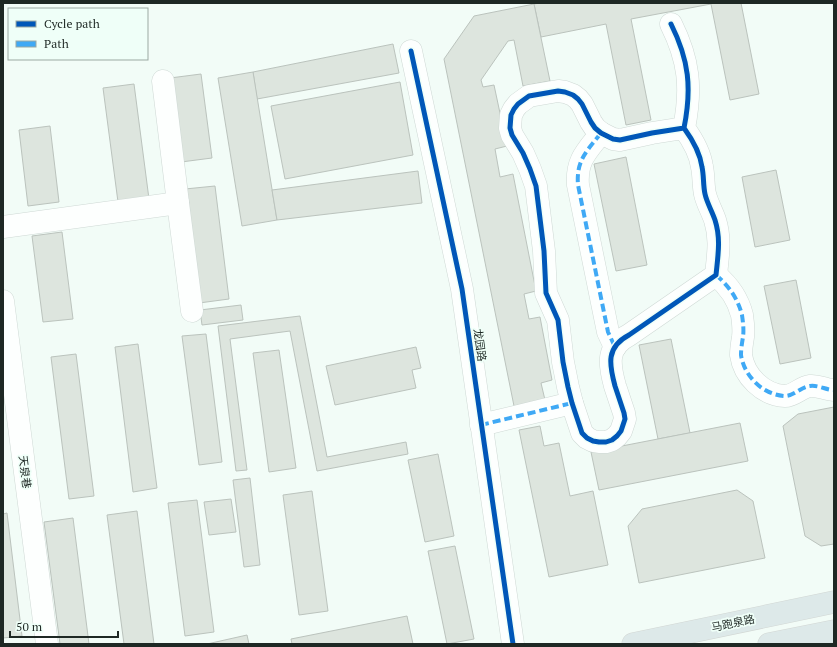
<svg xmlns="http://www.w3.org/2000/svg" width="837" height="647" font-family="'PT Serif','Noto Sans SC',serif">
	<style>
		.building { fill: #dde5de; stroke: #bbc3bd }
		.lines { fill: none; stroke-linecap: round; stroke-linejoin: round }
		.minor-casing { stroke: #cfd9d5; stroke-width: 23 }
		.major-casing { stroke: #d2d7d4; stroke-width: 23 }
		.minor { stroke: #fdfffe; stroke-width: 22 }
		.major { stroke: #dde9e9; stroke-width: 22 }
		.quiet { stroke: #3fa9f5; stroke-width: 4; stroke-dasharray: 8 4; stroke-linecap: butt }
		.cycleway-casing { stroke: #effff8; stroke-width: 8 }
		.cycleway { stroke: #0057b8; stroke-width: 5 }
		.labels { text-anchor: middle; stroke-width: 3.5; stroke-linejoin: round; paint-order: stroke }
		.street-label { font-size: 11px; fill: #1e2824; stroke: #effff8 }
	</style>
	<rect width="100%" height="100%" fill="#f2fcf7"/>
	<g class="building">
		<polygon points="540,3 741,3 759,94 730,100 711,4 631,19 651,120 626,125 606,24 541,37 534,4"/>
		<polygon points="534,4 550,81 523,86 514,40 508,41 481,80 483,87 494,85 507,146 495,149 500,177 513,174 536,291 524,294 529,319 540,317 552,380 541,383 545,400 514,406 444,59 474,16"/>
		<polygon points="393,44 399,73 257,99 253,72"/>
		<polygon points="253,72 277,220 242,226 218,78"/>
		<polygon points="201,74 212,158 181,162 170,78"/>
		<polygon points="400,82 413,155 285,179 271,106"/>
		<polygon points="134,84 149,199 118,202 103,88"/>
		<polygon points="50,126 59,202 28,206 19,130"/>
		<polygon points="626,157 647,265 616,271 594,164"/>
		<polygon points="776,170 790,240 755,247 742,177"/>
		<polygon points="418,171 422,203 277,220 272,190"/>
		<polygon points="215,186 229,299 199,303 185,189"/>
		<polygon points="62,232 73,319 43,322 32,236"/>
		<polygon points="796,280 811,358 780,364 764,286"/>
		<polygon points="241,305 243,320 202,325 200,310"/>
		<polygon points="300,316 327,457 406,442 408,454 317,471 290,331 230,339 247,470 236,471 218,326"/>
		<polygon points="206,334 222,462 199,465 182,336"/>
		<polygon points="671,339 690,433 658,439 639,345"/>
		<polygon points="138,344 157,488 133,492 115,347"/>
		<polygon points="416,347 421,368 412,370 416,388 335,405 326,366"/>
		<polygon points="279,350 296,468 269,472 253,353"/>
		<polygon points="76,354 94,496 69,499 51,357"/>
		<polygon points="834,407 834,544 821,546 805,536 783,426 798,414"/>
		<polygon points="740,423 748,461 599,490 591,452"/>
		<polygon points="540,426 544,446 559,443 570,496 593,491 608,565 549,577 519,430"/>
		<polygon points="438,454 454,536 425,542 408,460"/>
		<polygon points="250,478 260,565 244,567 233,480"/>
		<polygon points="737,490 753,501 765,558 639,583 628,526 642,509"/>
		<polygon points="312,491 328,611 299,615 283,495"/>
		<polygon points="231,499 236,532 209,535 204,502"/>
		<polygon points="197,500 214,632 185,636 168,503"/>
		<polygon points="137,511 154,644 124,644 107,515"/>
		<polygon points="7,513 22,636 3,638 3,514"/>
		<polygon points="73,518 89,644 60,644 44,522"/>
		<polygon points="455,546 474,639 447,644 428,551"/>
		<polygon points="407,616 413,644 292,644 291,639"/>
		<polygon points="247,635 249,644 207,644"/>
	</g>
	<g class="lines">
		<g class="minor-casing">
			<g id="minor">
				<path d="M671,24C689,60 692,88 684,128C692,139 700,152 702,167C704,176 703,185 705,194C707,203 712,211 715,220C721,239 718,255 716,275L629,335C606,347 609,364 615,386C618,395 621,404 624,413L625,419L621,431L617,436L612,440L606,442H599L593,441L587,438L582,433L572,403L568,387L563,362L558,320L546,293L544,251L536,186L530,169L523,153L512,135L510,128L511,115L514,109L518,104L529,96L558,91L565,92L573,95L578,99L582,104L591,122L595,128L601,133L613,139L620,140L652,133L684,128"/>
				<polyline points="411,51 462,289 513,644"/>
				<polyline points="163,81 178,203 192,311"/>
				<path d="M601,133C587,151 576,160 578,185L608,332L615,347"/>
				<polyline points="3,227 178,203"/>
				<path d="M716,275C729,286 738,299 742,315C743,322 744,330 743,337C742,343 741,349 741,355C744,376 763,395 785,396C794,396 801,387 810,386C819,385 826,390 834,390"/>
				<polyline points="3,301 47,644"/>
				<polyline points="481,425 572,403"/>
			</g>
		</g>
		<g class="major-casing">
			<g id="major">
				<polyline points="633,644 834,602"/>
				<polyline points="769,644 834,631"/>
			</g>
		</g>
		<use href="#minor" class="minor"/>
		<use href="#major" class="major"/>
		<g class="quiet">
			<path d="M601,133C587,151 576,160 578,185L608,332L615,347"/>
			<path d="M716,275C729,286 738,299 742,315C743,322 744,330 743,337C742,343 741,349 741,355C744,376 763,395 785,396C794,396 801,387 810,386C819,385 826,390 834,390"/>
			<polyline points="481,425 572,403"/>
		</g>
		<g class="cycleway-casing">
			<g id="cycleway">
				<path d="M671,24C689,60 692,88 684,128C692,139 700,152 702,167C704,176 703,185 705,194C707,203 712,211 715,220C721,239 718,255 716,275L629,335C606,347 609,364 615,386C618,395 621,404 624,413L625,419L621,431L617,436L612,440L606,442H599L593,441L587,438L582,433L572,403L568,387L563,362L558,320L546,293L544,251L536,186L530,169L523,153L512,135L510,128L511,115L514,109L518,104L529,96L558,91L565,92L573,95L578,99L582,104L591,122L595,128L601,133L613,139L620,140L652,133L684,128"/>
				<polyline points="411,51 462,289 513,644"/>
			</g>
		</g>
		<use href="#cycleway" class="cycleway"/>
	</g>
	<g class="labels">
		<g class="street-label">
			<text transform="translate(480 345) rotate(82)" y="4">龙园路</text>
			<text transform="translate(25 472) rotate(83)" y="4">天泉巷</text>
			<text transform="translate(733 623) rotate(-12)" y="4">马跑泉路</text>
		</g>
	</g>
	<rect width="837" height="647" fill="none" stroke="#1e2824" stroke-width="8"/>
	<rect x="8" y="8" width="140" height="52" fill="#effff8" stroke="#9ba9a3"/>
	<rect x="16" y="21" width="20" height="6" fill="#0057b8" stroke="#9ba9a3"/>
	<text x="44" y="28" font-size="12" fill="#1e2824">Cycle path</text>
	<rect x="16" y="41" width="20" height="6" fill="#3fa9f5" stroke="#9ba9a3"/>
	<text x="44" y="48" font-size="12" fill="#1e2824">Path</text>
	<path d="M10 631v6h108v-6" fill="none" stroke="#1e2824" stroke-width="2"/>
	<text x="16" y="631" font-size="12" fill="#1e2824" stroke="#effff8" stroke-width="3" paint-order="stroke">50 m</text>
</svg>
